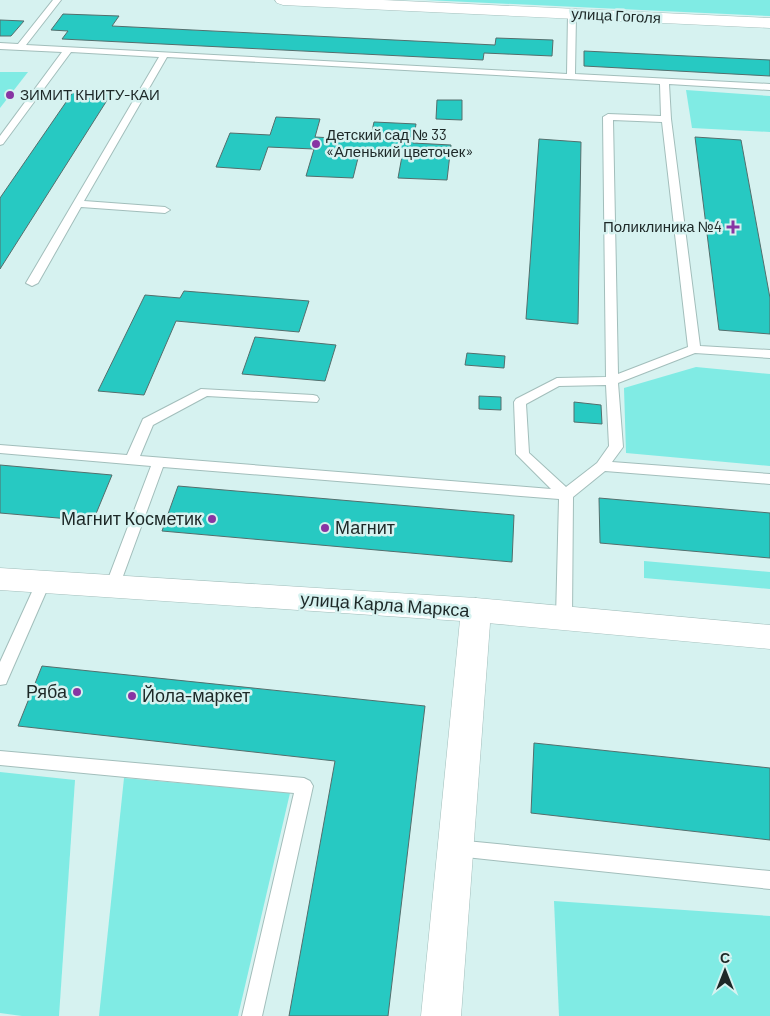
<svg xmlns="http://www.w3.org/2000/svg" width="770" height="1016" font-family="Barlow,sans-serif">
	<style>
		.green { fill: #80ebe4 }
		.building { fill: #27c9c2; stroke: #546e6c }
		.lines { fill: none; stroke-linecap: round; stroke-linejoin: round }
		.lane-casing { stroke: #a2bebb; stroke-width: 2 }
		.street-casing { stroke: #a2bebb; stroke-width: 1 }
		.secondary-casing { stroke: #a2bebb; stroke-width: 1 }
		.lane { fill: #fff; fill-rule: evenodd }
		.street { fill: #fff; fill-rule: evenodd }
		.secondary { fill: #fff; fill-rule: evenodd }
		.poi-dot { fill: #8835a3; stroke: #d6f2f0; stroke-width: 2 }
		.labels { text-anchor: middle; stroke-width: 5; stroke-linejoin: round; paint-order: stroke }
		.far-street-label { font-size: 15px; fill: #1d2827; stroke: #d6f2f0 }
		.far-poi-label { font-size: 15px; fill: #1d2827; stroke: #d6f2f0; text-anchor: start }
		.poi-label { font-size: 18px; fill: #1d2827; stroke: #d6f2f0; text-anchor: end }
		.street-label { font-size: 18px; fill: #1d2827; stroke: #d6f2f0 }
	</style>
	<rect width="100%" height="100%" fill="#d6f2f0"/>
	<g class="green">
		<polygon points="425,0 770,0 770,16"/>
		<polygon points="0,72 28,72 0,108"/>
		<polygon points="686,90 770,96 770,132 692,128"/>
		<polygon points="696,367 770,374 770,466 626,453 624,388"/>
		<polygon points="644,561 770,572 770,589 644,578"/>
		<polygon points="0,772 75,780 59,1016 22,1016 0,1013"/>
		<polygon points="124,778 290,793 238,1016 99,1016"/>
		<polygon points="554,901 770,916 770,1016 559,1016"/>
	</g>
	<g class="building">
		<polygon points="63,14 119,16 112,26 495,45 496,38 553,40 552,56 484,53 483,60 62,39 68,31 51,30"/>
		<polygon points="0,20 24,21 11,36 0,36"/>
		<polygon points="584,51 770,60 770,76 584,66"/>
		<polygon points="73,92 111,94 0,269 0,198"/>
		<polygon points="437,100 462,100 462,120 436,119"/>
		<polygon points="276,117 320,119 315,137 370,140 374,122 416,124 413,143 451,145 447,180 398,178 402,156 359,154 353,178 306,176 314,149 268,147 260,170 216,167 230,133 270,135"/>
		<polygon points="695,137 741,140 770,298 770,334 719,330"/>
		<polygon points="539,139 581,142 578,324 526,319"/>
		<polygon points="184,291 309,301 299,332 176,321 144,395 98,391 145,295 180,298"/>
		<polygon points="255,337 336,345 325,381 242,374"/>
		<polygon points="467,353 505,356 504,368 465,365"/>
		<polygon points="479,396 501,397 501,410 479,409"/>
		<polygon points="574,402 601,405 602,424 574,422"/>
		<polygon points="0,465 112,475 93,521 0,513"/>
		<polygon points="178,486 514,515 512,562 162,531"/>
		<polygon points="599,498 770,513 770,558 600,543"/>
		<polygon points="42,666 425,706 388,1016 289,1016 335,761 18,726"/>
		<polygon points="534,743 770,768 770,840 531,813"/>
	</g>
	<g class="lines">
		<g class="lane-casing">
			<g id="lane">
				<path d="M53,0H61L26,45L567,74L568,14L572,12L576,14L575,74L770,84V90L669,84L671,119L700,346L770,350V358L695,353L618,383L623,447L612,462L770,474V484L605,471L573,497L572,618L569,622L564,624L559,622L556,618L559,499L163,467L119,587L117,591L112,593L107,591L105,587L151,466L0,453V445L127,455L143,419L201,389L313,395L317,396L319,399L317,402L207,396L153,425L140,456L551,489L516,454L514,402L516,399L557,378L606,377L603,117L608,114L661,116L660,84L167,57L84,201L165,207L170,210L165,213L81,207L38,283L32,286L26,283L159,57L71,52L3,144L0,145V136L62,52L0,49V43L18,44ZM613,120L662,122L688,347L618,374ZM606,385L609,446L597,463L566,487L529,453L526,404L559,386Z"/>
				<polygon points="43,577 48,579 50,583 8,679 6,684 0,685 0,662 36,583 38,579"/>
				<polygon points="0,751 304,778 310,781 313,786 262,1016 242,1016 294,793 0,765"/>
				<polygon points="456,840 770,871 770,889 456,856 450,854 447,848 450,842"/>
			</g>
		</g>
		<g class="street-casing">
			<polygon id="street" points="476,598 487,602 491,610 461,1016 421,1016 461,610 465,602"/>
		</g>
		<g class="secondary-casing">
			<g id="secondary">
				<polygon points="275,0 383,0 770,18 770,28 283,5 277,3"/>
				<polygon points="0,568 476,598 770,625 770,649 476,622 0,590"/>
			</g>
		</g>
		<use href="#lane" class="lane"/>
		<use href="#street" class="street"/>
		<use href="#secondary" class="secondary"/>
	</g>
	<g class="poi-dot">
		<circle cx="10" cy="95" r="5"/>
		<circle cx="316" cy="144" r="5"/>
		<path d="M730.5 219.5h5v5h5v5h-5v5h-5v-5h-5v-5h5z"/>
		<circle cx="212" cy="519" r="5"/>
		<circle cx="325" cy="528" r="5"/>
		<circle cx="77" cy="692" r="5"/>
		<circle cx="132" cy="696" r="5"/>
	</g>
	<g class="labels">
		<g class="far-street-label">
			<text transform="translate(616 16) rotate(3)" y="5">улица Гоголя</text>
		</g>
		<g class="far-poi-label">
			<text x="20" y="100">ЗИМИТ КНИТУ-КАИ</text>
			<text x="326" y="140">Детский сад № 33<tspan x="326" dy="17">«Аленький цветочек»</tspan></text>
			<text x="722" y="232" text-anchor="end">Поликлиника №4</text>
		</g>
		<g class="poi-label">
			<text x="202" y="525">Магнит Косметик</text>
			<text x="335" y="534" text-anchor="start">Магнит</text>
			<text x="67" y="698">Ряба</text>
			<text x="142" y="702" text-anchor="start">Йола-маркет</text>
		</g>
		<g class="street-label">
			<text transform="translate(385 605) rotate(4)" y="6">улица Карла Маркса</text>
		</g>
	</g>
	<g transform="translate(725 971)" stroke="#d6f2f0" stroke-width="4" paint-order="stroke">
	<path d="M0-4L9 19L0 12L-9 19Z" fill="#1d2827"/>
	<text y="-8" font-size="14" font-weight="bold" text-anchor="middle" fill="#1d2827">С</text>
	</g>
</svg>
